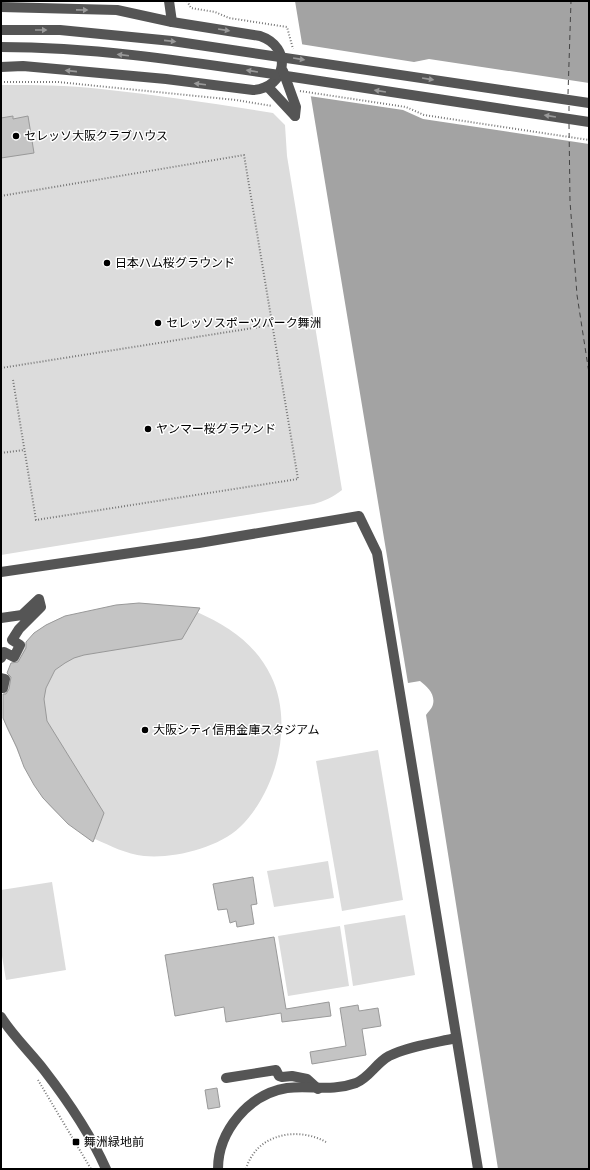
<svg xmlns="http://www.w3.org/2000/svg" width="590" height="1170" font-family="'Noto Sans','Noto Sans JP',sans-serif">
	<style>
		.green { fill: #dcdcdc }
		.water { fill: #a3a3a3 }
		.pier { fill: #fff }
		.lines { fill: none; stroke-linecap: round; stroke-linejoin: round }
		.ferry { stroke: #444; stroke-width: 1; stroke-dasharray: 5 4; stroke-linecap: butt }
		.building { fill: #c4c4c4; stroke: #999 }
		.path { stroke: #777; stroke-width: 2; stroke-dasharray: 1 2; stroke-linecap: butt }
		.minor { stroke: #555; stroke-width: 10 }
		.oneway { fill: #999 }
		.poi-dot { fill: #000; stroke: #fff; stroke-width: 1.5 }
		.labels { text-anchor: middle; stroke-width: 3; stroke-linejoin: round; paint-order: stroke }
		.poi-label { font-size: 12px; fill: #000; stroke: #fff; text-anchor: start }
	</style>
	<rect width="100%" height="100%" fill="#fff"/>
	<g class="green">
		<path d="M1,85C34,85 68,85 101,89C159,95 216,104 273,113L285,125L287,156L342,490C333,497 325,501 314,504L1,555Z"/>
		<path d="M139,603L199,608L197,612C228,626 256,644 271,676C294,723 277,791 240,827C218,848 173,859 144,856C126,854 111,846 95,839L93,842C75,827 58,817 43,798C32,783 24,767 17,750C13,738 5,729 3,716C0,676 20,636 56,620C66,615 78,614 89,612C105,609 122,606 139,603Z"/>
		<polygon points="378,750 403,900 342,911 316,761"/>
		<polygon points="328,861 334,898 274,907 267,871"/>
		<polygon points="52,882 66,970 6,980 1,950 1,890"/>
		<polygon points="405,915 415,975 353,986 344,925"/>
		<polygon points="340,926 349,986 288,996 278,936"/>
	</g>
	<path class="water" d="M295,1H589V1169H498L426,715C428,712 431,709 432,707C437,696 428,687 420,681L408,683Z"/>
	<polygon class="pier" points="300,44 414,62 429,59 589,83 589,144 423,119 403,110 309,96"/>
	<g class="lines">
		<g class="ferry">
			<polyline points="568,94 571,1"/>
			<polyline points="569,106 569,114"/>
			<polyline points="569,124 570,201 577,295 589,373"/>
		</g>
	</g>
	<g class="building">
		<polygon points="13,116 13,119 28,116 34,153 1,158 1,118"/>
		<polygon points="139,603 200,608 182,639 84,655 74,658 65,663 55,670 46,688 44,699 47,721 104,813 93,842 68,824 43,798 34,785 24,767 17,748 7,727 3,718 3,694 6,694 9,689 11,677 7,673 11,663 18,662 26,648 26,642 34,633 46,625 65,616 116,605"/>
		<polygon points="253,877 257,904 251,905 254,924 237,927 236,921 230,923 227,909 218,910 213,884"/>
		<polygon points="274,937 286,1009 329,1002 331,1016 282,1022 281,1013 226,1022 224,1007 175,1016 165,955"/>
		<polygon points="358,1005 359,1011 378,1008 381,1026 362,1029 366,1055 312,1064 310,1052 346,1046 340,1008"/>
		<polygon points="217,1088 220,1107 208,1109 205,1090"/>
	</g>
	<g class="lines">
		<g class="path">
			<polyline points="187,1 191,8 215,12 229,18 287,27 293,49"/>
			<polyline points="1,82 58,82 236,100 272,106"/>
			<polyline points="300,91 406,107 424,115 589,140"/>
			<polyline points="1,196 244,155 298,479 36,520 13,380"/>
			<polyline points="1,368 272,325"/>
			<polyline points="1,453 24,450"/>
			<polyline points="38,1080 91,1169"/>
			<path d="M246,1169C256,1134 297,1126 326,1142"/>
		</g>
		<g class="minor">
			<polyline points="169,1 172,22"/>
			<path d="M1,7L117,10L172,22L260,36C293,47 287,88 253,90L166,79L23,66L1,67"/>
			<polyline points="1,30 60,30 172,41 589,103"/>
			<path d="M1,47C99,47 197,63 293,77C392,92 490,107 589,122"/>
			<polyline points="283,71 296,107 295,116"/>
			<polyline points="268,87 295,116"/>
			<polyline points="1,572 199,543 359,516 377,553 478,1169"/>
			<polyline points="1,618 22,615 39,599 41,607 19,629 12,640 20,645 14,657 4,652 1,658"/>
			<polyline points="1,678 5,679 3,688 1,688"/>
			<path d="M1,1017C13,1036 30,1052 44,1070C68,1101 90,1133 106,1169"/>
			<polyline points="226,1078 276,1070 279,1076 282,1077 292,1076 307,1079 318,1089"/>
			<path d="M218,1169C218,1131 249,1094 287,1088C311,1085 331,1092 356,1083C370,1077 376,1063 389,1056C410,1046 434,1043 456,1038"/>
		</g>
	</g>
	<defs><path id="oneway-solid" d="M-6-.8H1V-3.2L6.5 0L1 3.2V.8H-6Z"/></defs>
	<g class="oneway">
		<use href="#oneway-solid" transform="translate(82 10) rotate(1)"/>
		<use href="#oneway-solid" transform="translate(41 30)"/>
		<use href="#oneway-solid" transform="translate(224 30) rotate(9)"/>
		<use href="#oneway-solid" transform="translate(170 41) rotate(6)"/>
		<use href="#oneway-solid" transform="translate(123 55) rotate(-173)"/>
		<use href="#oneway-solid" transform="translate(299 59) rotate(9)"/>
		<use href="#oneway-solid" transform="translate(71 71) rotate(-174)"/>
		<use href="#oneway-solid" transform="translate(252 71) rotate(-171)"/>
		<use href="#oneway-solid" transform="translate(428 79) rotate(9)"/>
		<use href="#oneway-solid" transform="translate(200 84) rotate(-173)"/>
		<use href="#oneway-solid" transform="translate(380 91) rotate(-171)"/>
		<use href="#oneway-solid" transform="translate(550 116) rotate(-171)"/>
	</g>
	<g class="poi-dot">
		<circle cx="16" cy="136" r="4"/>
		<circle cx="107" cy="263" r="4"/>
		<circle cx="158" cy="323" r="4"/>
		<circle cx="148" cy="429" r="4"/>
		<circle cx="145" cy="730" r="4"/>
		<rect x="72" y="1138" width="8" height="8" rx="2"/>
	</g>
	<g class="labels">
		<g class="poi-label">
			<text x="24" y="140">セレッソ大阪クラブハウス</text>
			<text x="115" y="267">日本ハム桜グラウンド</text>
			<text x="166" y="327">セレッソスポーツパーク舞洲</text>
			<text x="156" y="433">ヤンマー桜グラウンド</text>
			<text x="153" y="734">大阪シティ信用金庫スタジアム</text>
			<text x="84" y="1146">舞洲緑地前</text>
		</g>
	</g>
	<rect width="590" height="1170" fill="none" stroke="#000000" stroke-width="4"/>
</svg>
